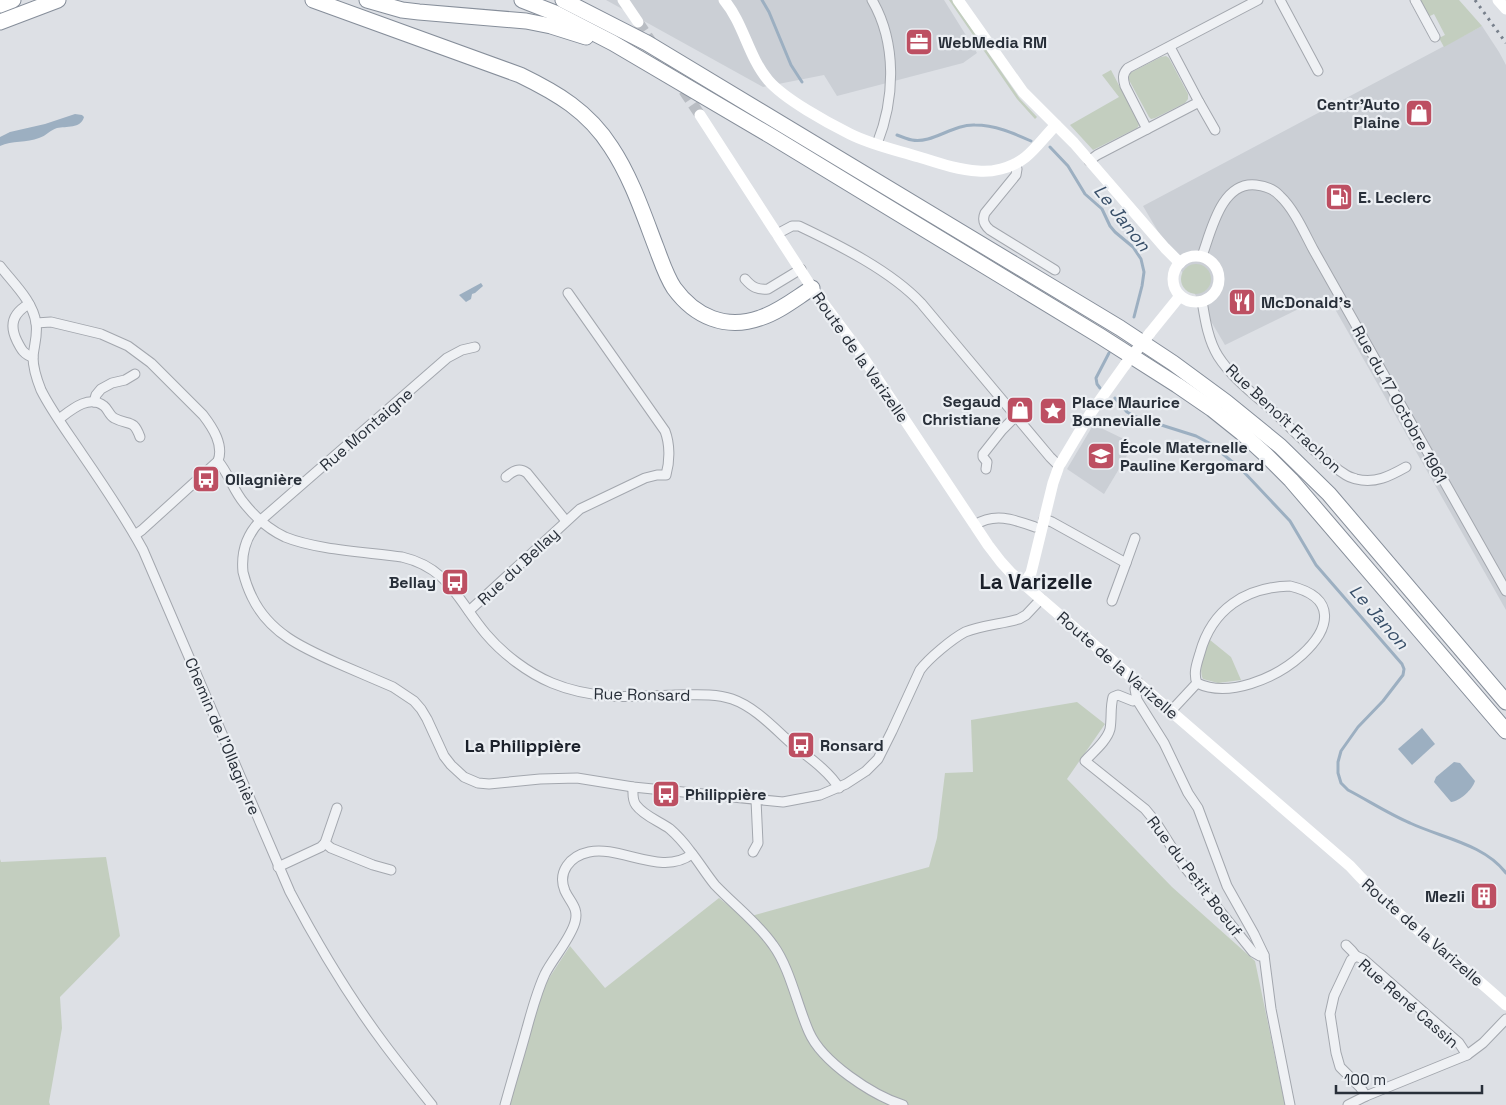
<svg xmlns="http://www.w3.org/2000/svg" width="1506" height="1105" font-family="'Space Grotesk',sans-serif">
	<style>
		.built { fill: #cbcfd5 }
		.green { fill: #c3cebf }
		.water { fill: #9cafc1 }
		.lines { fill: none; stroke-linecap: round; stroke-linejoin: round }
		.stream { stroke: #9cafc1; stroke-width: 3 }
		.secondary-tunnel { stroke: #b9bdc3; stroke-width: 11; stroke-dasharray: 11 5.5; stroke-linecap: butt }
		.street-casing { stroke: #a3a7ae; stroke-width: 11 }
		.highway-casing { stroke: #868e9a; stroke-width: 17 }
		.street { stroke: #eff1f4; stroke-width: 9 }
		.secondary { stroke: #fff; stroke-width: 11 }
		.highway { stroke: #fff; stroke-width: 15 }
		.rail { stroke: #78808c; stroke-width: 3; stroke-dasharray: 2.5 5; stroke-linecap: butt }
		.secondary-bridge { stroke: #fff; stroke-width: 11 }
		.labels { text-anchor: middle; stroke-width: 4.5; stroke-linejoin: round; paint-order: stroke }
		.poi-label { font-size: 16px; font-weight: bold; fill: #282f39; stroke: #eceff3; text-anchor: start }
		.street-label { font-size: 16px; fill: #282f39; stroke: #eceff3 }
		.water-label { font-size: 18px; font-style: italic; fill: #374e68; stroke: #eceff3 }
		.neighbourhood-label { font-size: 18px; font-weight: bold; fill: #1b202a; stroke: #eceff3 }
		.district-label { font-size: 21px; font-weight: bold; fill: #1b202a; stroke: #eceff3 }
	</style>
	<rect width="100%" height="100%" fill="#dde0e5"/>
	<g class="built">
		<polygon points="606,0 944,0 977,53 963,63 837,96 824,75 763,87"/>
		<polygon points="1482,26 1499,52 1506,65 1506,610 1327,295 1225,345 1143,206"/>
		<polygon points="1097,426 1134,444 1104,494 1067,469 1092,427"/>
	</g>
	<g class="green">
		<polygon points="949,0 952,0 1020,99 1037,117 1035,119 1017,99"/>
		<polygon points="1419,0 1459,0 1482,26 1444,47 1439,38 1445,35 1434,14 1428,17"/>
		<polygon points="1166,56 1169,58 1188,94 1188,99 1185,103 1155,118 1151,119 1149,117 1129,80 1128,76 1130,73 1161,57"/>
		<polygon points="1111,70 1137,120 1139,125 1137,128 1093,150 1070,125 1119,97 1102,75"/>
		<circle cx="1196" cy="279" r="15"/>
		<path d="M1210,640L1231,657L1241,680L1218,683L1203,679C1198,668 1205,652 1210,640Z"/>
		<polygon points="1077,702 1105,724 1067,779 1172,887 1255,961 1285,1105 510,1105 540,992 570,946 605,988 719,898 744,918 929,867 937,838 945,773 973,772 971,720"/>
		<polygon points="106,857 120,936 60,997 62,1028 49,1102 50,1105 0,1105 0,859 1,862"/>
	</g>
	<g class="water">
		<path d="M75,114L82,115L84,117C81,129 66,126 57,128C50,130 46,136 39,138C27,143 12,140 0,146V137L10,132L45,124Z"/>
		<polygon points="481,283 483,286 475,293 472,294 471,299 466,302 459,295"/>
		<polygon points="1422,728 1435,744 1412,765 1398,749"/>
		<path d="M1454,762L1460,763L1475,781C1472,790 1460,801 1451,802L1434,782L1436,777Z"/>
	</g>
	<g class="lines">
		<g class="stream">
			<polyline points="762,0 769,12 791,65 802,82"/>
			<path d="M897,135C902,137 907,139 912,140C932,144 953,124 975,125C995,125 1013,133 1031,141"/>
			<polyline points="1050,147 1068,166 1085,194 1102,209 1110,226 1115,232 1133,247 1141,259 1144,272 1142,286 1134,317"/>
			<polyline points="1100,388 1097,384 1096,378 1109,353"/>
			<path d="M1115,398L1127,412L1136,417L1196,436L1211,444L1242,470L1290,521L1316,565L1402,664L1404,669L1403,675L1383,701L1358,727L1341,751L1338,762V773L1341,783L1348,790C1369,801 1389,814 1410,823C1442,838 1484,844 1506,873"/>
		</g>
		<polyline class="secondary-tunnel" points="638,22 700,115"/>
		<g class="street-casing">
			<g id="street">
				<path d="M872,0C897,43 895,99 877,144"/>
				<polyline points="1280,0 1318,71"/>
				<polyline points="1415,0 1435,37"/>
				<polyline points="1199,102 1215,130"/>
				<path d="M1147,129L1125,86C1123,79 1122,74 1128,68L1258,0"/>
				<polyline points="1089,161 1097,155 1199,102 1170,47"/>
				<path d="M1015,164L1017,169L1016,175L985,213C982,220 984,225 990,230L1055,270"/>
				<path d="M777,234L792,226H799C839,245 891,271 921,303L1050,457L1059,466"/>
				<path d="M1202,256C1211,232 1221,181 1256,185C1265,186 1274,189 1280,196C1294,209 1304,232 1313,249L1506,591"/>
				<path d="M0,266C13,283 33,301 36,323C38,335 34,345 33,357C33,368 37,380 41,390C52,412 68,433 82,454C104,486 125,517 143,550L290,892C318,945 349,997 385,1045C400,1065 416,1085 432,1105"/>
				<path d="M745,279C752,287 757,290 768,289L801,269"/>
				<path d="M1202,301C1205,319 1208,340 1218,356C1232,378 1255,395 1274,412C1296,433 1321,459 1346,475C1349,477 1353,478 1356,479C1375,484 1390,476 1406,467"/>
				<path d="M29,304C13,313 9,325 17,341C21,349 24,355 33,357"/>
				<path d="M36,323L51,322L101,334L128,346L151,363L203,415C213,428 224,445 218,461L142,530L135,535"/>
				<path d="M475,347L462,350L447,358L261,520C246,535 241,552 243,572C245,580 248,589 252,597C269,633 303,648 337,663C356,671 374,679 393,687L414,701L421,709L427,719L444,756L451,765L464,777L478,783L489,784L540,779L577,778L633,787L783,802L820,795L846,784L866,771L878,759L892,731L920,670C929,658 952,639 965,632C982,625 1002,624 1019,619L1026,615L1041,599"/>
				<polyline points="94,402 96,395 101,389 112,383 125,380 135,374"/>
				<path d="M59,419C71,410 89,394 104,406C108,409 109,415 114,418C129,426 133,418 140,437"/>
				<path d="M218,461C229,474 233,490 244,503C255,517 270,530 285,537C317,550 367,552 402,557C449,568 458,601 486,634C503,654 528,673 552,683C593,700 632,697 675,695C693,695 714,693 732,699C755,707 774,728 792,744C807,756 829,771 839,788"/>
				<polyline points="986,469 987,462 983,457 983,454 1002,430 1016,416"/>
				<path d="M506,477C513,471 519,467 527,473L566,521"/>
				<polyline points="1044,519 1052,522 1126,563 1112,601"/>
				<path d="M975,525C995,512 1015,520 1035,527"/>
				<polyline points="1126,563 1135,538"/>
				<path d="M1290,586C1386,609 1258,713 1197,683C1193,673 1197,663 1200,653C1212,609 1246,587 1290,586Z"/>
				<path d="M469,611L580,509L645,478L657,475H666C670,461 670,444 665,431L568,293"/>
				<polyline points="1138,682 1135,689 1137,700 1164,743 1188,793 1198,808 1227,886 1254,934 1264,955 1271,1009 1290,1105"/>
				<path d="M1137,700L1133,701L1118,695L1113,697C1110,708 1112,718 1110,729C1107,741 1093,752 1085,761L1145,809L1155,821L1183,865L1253,952L1260,956L1264,955"/>
				<polyline points="1171,711 1197,683"/>
				<path d="M633,787C633,793 632,800 636,805C644,816 659,821 670,829C678,836 684,843 690,851C699,862 706,874 715,885C734,905 757,922 773,945C790,968 797,1005 809,1032C822,1062 872,1095 903,1105"/>
				<polyline points="325,843 331,848 373,865 391,870"/>
				<polyline points="753,852 758,843 756,800"/>
				<polyline points="278,867 321,847 325,843 337,808"/>
				<polyline points="1346,945 1352,951 1356,956"/>
				<polyline points="1366,1096 1360,1087 1340,1067 1336,1053 1330,1014 1334,996 1351,960 1356,956 1363,959 1459,1043 1467,1055"/>
				<path d="M505,1105C512,1079 520,1054 527,1028C532,1010 537,991 545,974C553,958 571,938 575,922C579,908 570,902 565,891C557,872 570,856 589,852C620,845 662,877 692,854"/>
				<polyline points="1348,1105 1366,1096 1467,1055 1483,1043 1506,1019"/>
			</g>
		</g>
		<g class="highway-casing">
			<g id="highway">
				<path d="M313,0L520,75C557,93 588,111 611,147C631,177 643,213 656,247C661,260 666,276 674,288C695,317 726,330 760,318C779,312 796,298 812,288"/>
				<polyline points="367,0 402,10 419,12 526,21 551,26 586,37"/>
				<polyline points="522,0 555,13 613,43 771,136 1100,336 1177,385 1212,409 1242,433 1266,455 1291,480 1506,731"/>
				<polyline points="563,0 647,43 1120,328 1173,363 1226,402 1280,446 1329,494 1506,702"/>
				<polyline points="0,5 13,0"/>
				<polyline points="0,22 58,0"/>
			</g>
		</g>
		<use href="#street" class="street"/>
		<g class="secondary">
			<polyline points="623,0 638,22"/>
			<path d="M724,0C744,24 748,56 768,80C784,99 828,123 850,134C872,145 896,150 919,157C938,163 958,170 978,171C986,172 993,171 1001,169C1029,162 1037,144 1056,125"/>
			<polyline points="958,0 1023,92 1074,143 1165,248 1180,263"/>
			<polyline points="1498,0 1506,9"/>
			<path d="M700,115L812,288L859,351L988,545L1001,562L1011,573L1041,599L1350,866C1397,918 1455,958 1506,1005"/>
			<circle cx="1196" cy="279" r="23"/>
			<polyline points="1150,333 1180,296"/>
			<polyline points="1024,584 1031,573 1053,483 1059,466 1090,414 1125,365"/>
		</g>
		<use href="#highway" class="highway"/>
		<polyline class="rail" points="1475,0 1506,43"/>
		<polyline class="secondary-bridge" points="1125,365 1150,333"/>
	</g>
	<defs>
		<g id="office-square" transform="scale(1.4375)"><rect x="-9" y="-9" width="18" height="18" rx="4" fill="#bd4f62" stroke="#eceff3"/><path d="M-6-3h4V-5.5h4V-3h4V5H-6ZM-1-4.5V-3h2v-1.5ZM-6 0V1H6V0Z" fill="#fff"/></g>
		<g id="shop-square" transform="scale(1.4375)"><rect x="-9" y="-9" width="18" height="18" rx="4" fill="#bd4f62" stroke="#eceff3"/><path d="M-5-2.5h2.3a2.7 3.5 0 0 1 5.4 0H5L5.5 6h-11ZM-1.5-2.5h3a1.5 2.3 0 0 0-3 0Z" fill="#fff"/></g>
		<g id="fuel-square" transform="scale(1.4375)"><rect x="-9" y="-9" width="18" height="18" rx="4" fill="#bd4f62" stroke="#eceff3"/><path d="M-5.5-6h7V0h2V4h1.3V-2.5L3-4.5l.8-.8L6-3V5H2.5V1h-1V6h-7ZM-4.2-4.7v3.2H.2V-4.7Z" fill="#fff"/></g>
		<g id="restaurant-square" transform="scale(1.4375)"><rect x="-9" y="-9" width="18" height="18" rx="4" fill="#bd4f62" stroke="#eceff3"/><path d="M-5-6h1v4h1v-4h1v4h1v-4h1v5L-1.5 .5V6h-2V.5L-5-1ZM5-6V6H3V1.5H1.5Q1.5-4 5-6Z" fill="#fff"/></g>
		<g id="sight-square" transform="scale(1.4375)"><rect x="-9" y="-9" width="18" height="18" rx="4" fill="#bd4f62" stroke="#eceff3"/><path d="M0-6L1.8-2.2L6-1.7L2.9 1.2L3.7 5.4L0 3.3L-3.7 5.4L-2.9 1.2L-6-1.7L-1.8-2.2Z" fill="#fff"/></g>
		<g id="school-square" transform="scale(1.4375)"><rect x="-9" y="-9" width="18" height="18" rx="4" fill="#bd4f62" stroke="#eceff3"/><path d="M0-5L7-2L0 1L-7-2ZM-4 1L0 2.5L4 1V4Q0 6-4 4Z" fill="#fff"/></g>
		<g id="bus-square" transform="scale(1.4375)"><rect x="-9" y="-9" width="18" height="18" rx="4" fill="#bd4f62" stroke="#eceff3"/><path d="M-5-6H5V4H4V6H2V4H-2V6H-4V4H-5ZM-3.5-4V0h7V-4ZM-3.5 1.2v1.5H-2V1.2ZM2 1.2v1.5H3.5V1.2Z" fill="#fff"/></g>
		<g id="building-square" transform="scale(1.4375)"><rect x="-9" y="-9" width="18" height="18" rx="4" fill="#bd4f62" stroke="#eceff3"/><path d="M-4-6H4V6H1V3H-1V6H-4ZM-2.5-4.3h1.7v1.8h-1.7ZM.8-4.3h1.7v1.8H.8ZM-2.5-1h1.7V.8h-1.7ZM.8-1h1.7V.8H.8Z" fill="#fff"/></g>
	</defs>
	<g fill-rule="evenodd">
		<use href="#office-square" x="919" y="42"/>
		<use href="#shop-square" x="1419" y="113"/>
		<use href="#fuel-square" x="1339" y="197"/>
		<use href="#restaurant-square" x="1242" y="302"/>
		<use href="#shop-square" x="1020" y="410"/>
		<use href="#sight-square" x="1053" y="411"/>
		<use href="#school-square" x="1101" y="456"/>
		<use href="#bus-square" x="206" y="479"/>
		<use href="#bus-square" x="455" y="582"/>
		<use href="#bus-square" x="801" y="745"/>
		<use href="#bus-square" x="666" y="794"/>
		<use href="#building-square" x="1484" y="896"/>
	</g>
	<g class="labels">
		<g class="poi-label">
			<text x="938" y="48">WebMedia RM</text>
			<text x="1400" y="110" text-anchor="end">Centr'Auto<tspan x="1400" dy="18">Plaine</tspan></text>
			<text x="1358" y="203">E. Leclerc</text>
			<text x="1261" y="308">McDonald's</text>
			<text x="1001" y="407" text-anchor="end">Segaud<tspan x="1001" dy="18">Christiane</tspan></text>
			<text x="1072" y="408">Place Maurice<tspan x="1072" dy="18">Bonnevialle</tspan></text>
			<text x="1120" y="453">École Maternelle<tspan x="1120" dy="18">Pauline Kergomard</tspan></text>
			<text x="225" y="485">Ollagnière</text>
			<text x="436" y="588" text-anchor="end">Bellay</text>
			<text x="820" y="751">Ronsard</text>
			<text x="685" y="800">Philippière</text>
			<text x="1465" y="902" text-anchor="end">Mezli</text>
		</g>
		<g class="street-label">
			<text transform="translate(861 357) rotate(55)" y="6">Route de la Varizelle</text>
			<text transform="translate(1400 404) rotate(61)" y="6">Rue du 17 Octobre 1961</text>
			<text transform="translate(1284 418) rotate(43)" y="6">Rue Benoît Frachon</text>
			<text transform="translate(366 429) rotate(-41)" y="6">Rue Montaigne</text>
			<text transform="translate(518 566) rotate(-43)" y="6">Rue du Bellay</text>
			<text transform="translate(1118 665) rotate(41)" y="6">Route de la Varizelle</text>
			<text transform="translate(642 694) rotate(1)" y="6">Rue Ronsard</text>
			<text transform="translate(223 736) rotate(67)" y="6">Chemin de l'Ollagnière</text>
			<text transform="translate(1195 876) rotate(53)" y="6">Rue du Petit Boeuf</text>
			<text transform="translate(1423 932) rotate(41)" y="6">Route de la Varizelle</text>
			<text transform="translate(1409 1003) rotate(41)" y="6">Rue René Cassin</text>
		</g>
		<g class="water-label">
			<text transform="translate(1122 218) rotate(52)" y="6">Le Janon</text>
			<text transform="translate(1379 617) rotate(49)" y="6">Le Janon</text>
		</g>
		<g class="neighbourhood-label">
			<text x="523" y="752">La Philippière</text>
		</g>
		<g class="district-label">
			<text x="1036" y="589">La Varizelle</text>
		</g>
	</g>
	<path d="M1336 1085v8h146v-8" fill="none" stroke="#282f39" stroke-width="2.5"/>
	<text x="1344" y="1085" font-size="15" fill="#282f39" stroke="#eceff3" stroke-width="4" paint-order="stroke">100 m</text>
</svg>
